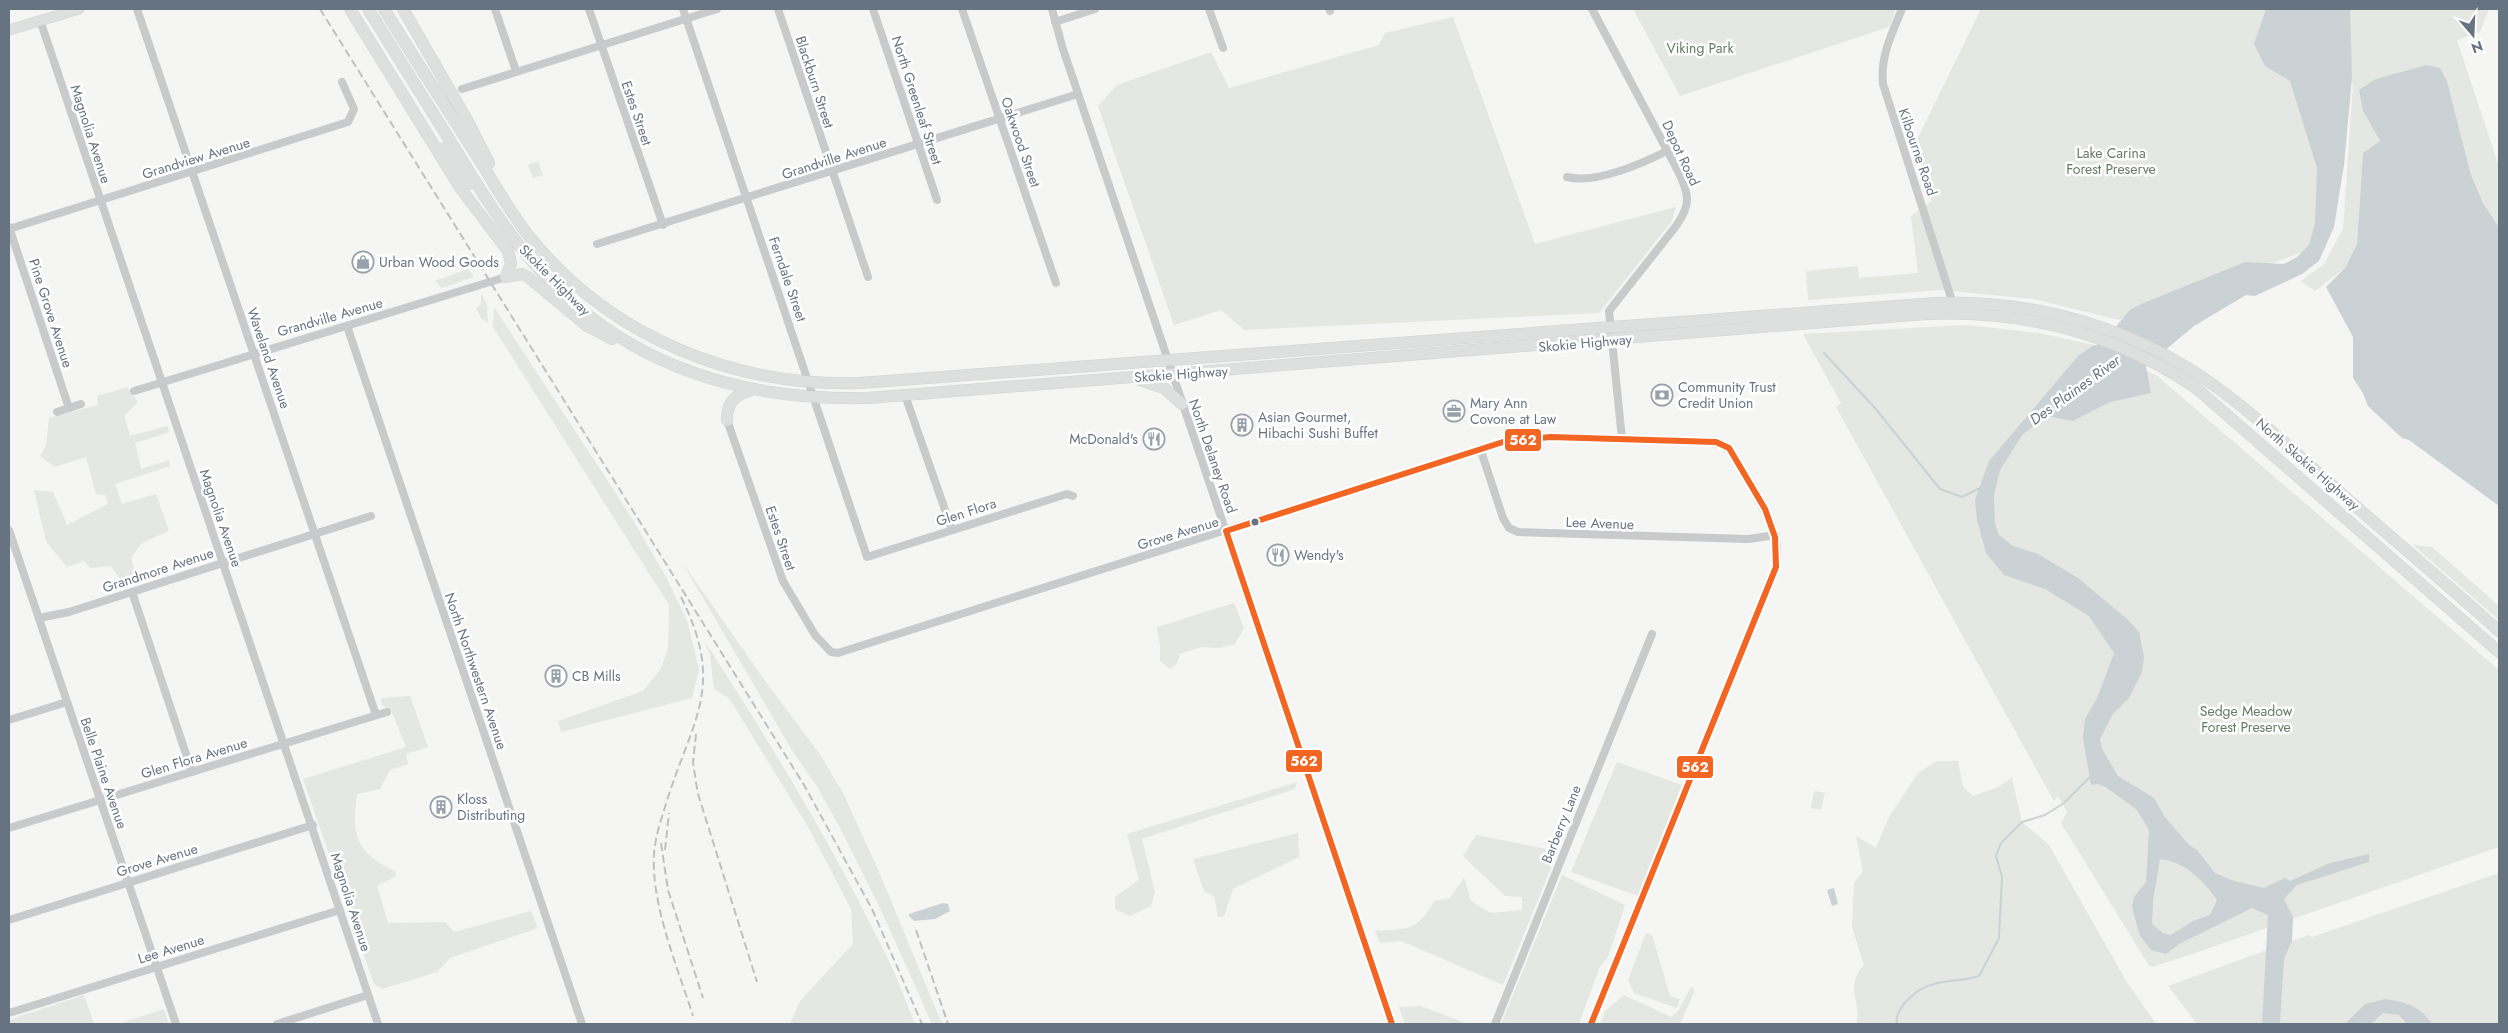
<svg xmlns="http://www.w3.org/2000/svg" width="2508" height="1033" font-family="Jost,sans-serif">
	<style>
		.green { fill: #e4e7e2 }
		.water { fill: #cbd2d5; fill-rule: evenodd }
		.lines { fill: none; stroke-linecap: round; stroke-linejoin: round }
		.stream { stroke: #cbd2d5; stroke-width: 2 }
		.major-casing { stroke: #d1d1d1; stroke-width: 11 }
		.highway-casing { stroke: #d2d3d3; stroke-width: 12 }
		.minor { stroke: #c9cacb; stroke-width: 8 }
		.major { stroke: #dedfdf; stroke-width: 10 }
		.highway { stroke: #dedfdf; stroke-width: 11 }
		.rail { stroke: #bfc0c2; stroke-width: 2; stroke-dasharray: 8 4; stroke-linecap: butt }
		.bus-1-casing { stroke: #fff; stroke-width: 10 }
		.bus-1 { stroke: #f26522; stroke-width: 6 }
		.bus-dot { fill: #667482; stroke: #fff; stroke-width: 2 }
		.labels { text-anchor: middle; stroke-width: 5; stroke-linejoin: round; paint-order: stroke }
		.park-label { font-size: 14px; fill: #677a65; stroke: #fff }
		.street-label { font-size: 14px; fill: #667482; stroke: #fff }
		.poi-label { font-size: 14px; fill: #667482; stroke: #fff; text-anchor: start }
		.water-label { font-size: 15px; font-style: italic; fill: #62757f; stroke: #fff }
		.line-badge { stroke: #fff; stroke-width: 2 }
		.badge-label { font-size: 14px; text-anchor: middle; font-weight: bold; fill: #fff }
	</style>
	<rect width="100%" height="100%" fill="#f5f5f3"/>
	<g class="green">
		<polygon points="1633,9 1896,9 1889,27 1680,96"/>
		<polygon points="1981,9 2489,9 2480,32 2457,40 2499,167 2499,227 2483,203 2471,175 2447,81 2440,68 2427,65 2363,111 2380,141 2363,154 2357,244 2345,268 2315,291 2301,281 2324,264 2343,229 2353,83 2337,91 2326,243 2119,320 2033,299 1940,290 1808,300 1806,271 1858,266 1859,278 1918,273 1911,216 1932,201 1914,146"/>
		<polygon points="1453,17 1535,244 1676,207 1672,221 1599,313 1244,330 1221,310 1174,325 1098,106 1117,85 1211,52 1229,88 1379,45 1385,33"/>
		<polygon points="538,161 543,175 533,178 528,165"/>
		<polygon points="468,269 474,277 442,288 435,281"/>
		<polygon points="481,293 487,305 488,323 481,318 476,308 481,305"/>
		<polygon points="494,307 630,515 666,577 688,623 699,670 692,698 561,732 558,721 643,691 661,669 668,648 669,605 493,327"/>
		<polygon points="1966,325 2039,333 2094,345 2090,348 2156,375 2499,670 2499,847 2195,953 2152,967 2148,964 2061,823 2067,812 2058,796 2054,801 1836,407 1841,403 1803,334"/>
		<polygon points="127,387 138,402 124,416 130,436 167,426 170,432 135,443 141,469 169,460 170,466 115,484 122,504 156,494 169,531 142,543 131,557 136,578 122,582 111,566 90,568 84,561 67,567 46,541 34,490 53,492 67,525 108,504 105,495 96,494 86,457 55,467 40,456 46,446 49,418 98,405 97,396"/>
		<polygon points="2413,545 2432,547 2499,606 2499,620"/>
		<polygon points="682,562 763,678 821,756 844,795 879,872 942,1024 932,1024 882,912 838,824 816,785 793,752"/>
		<polygon points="1234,603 1244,628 1235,644 1219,648 1201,647 1180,654 1176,665 1170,669 1160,661 1160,647 1157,627"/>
		<path d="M705,642C770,742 831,843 884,951C896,974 905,1000 915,1024H790L800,1001L853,944L851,909L807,825L729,698L714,689L710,654Z"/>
		<path d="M410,696L428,747L406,754L408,764L390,770L380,789L357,794C351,834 356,853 395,871L396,876L377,886L388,923L445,922L454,932L531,911L538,928L450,958L437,972L382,989L374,984L303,779L406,747L391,710L382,705L381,698Z"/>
		<path d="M1937,761H1958L1963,787L1973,796L1998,787L2012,778L2022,822L2049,845L2125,979L2156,1024H1856C1863,1003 1843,988 1864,965L1852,927L1854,883L1863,872L1856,836L1876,848L1889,817L1918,773Z"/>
		<polygon points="1617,762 1682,785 1638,896 1571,872"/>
		<polygon points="1297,782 1295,789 1142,839 1155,892 1151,906 1130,916 1115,909 1115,897 1139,880 1127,834"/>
		<polygon points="1814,791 1825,793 1821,810 1811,808"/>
		<polygon points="1298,833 1299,857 1233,889 1224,916 1218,917 1214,896 1204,891 1193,859"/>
		<path d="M1476,835L1546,849L1551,868L1503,985L1401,941L1380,943L1375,931C1407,929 1418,931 1434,901L1450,898L1464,878L1471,901L1491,913L1522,910V897L1505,896L1463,856Z"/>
		<polygon points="2499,873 2499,1024 2197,1024 2168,986 2309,935 2312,937"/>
		<polygon points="1562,875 1625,905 1608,957 1600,966 1579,1024 1501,1024"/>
		<polygon points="1646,933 1652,935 1670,996 1680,999 1677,1008 1634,993 1628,980"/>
		<polygon points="1691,987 1695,990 1680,1024 1600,1024 1605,1011 1624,995 1671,1017 1678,1011"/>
		<polygon points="84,995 94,1024 9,1024 9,1020"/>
		<polygon points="1420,1006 1421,1006 1468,1024 1405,1024 1399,1007"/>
		<polygon points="164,1009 169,1024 118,1024"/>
	</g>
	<g class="water">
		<path d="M2266,9H2350L2352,77L2344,165L2334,227L2319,261L2302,274L2255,296L2246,295L2194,326L2146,366L2151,393L2110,402L2073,421L2048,416L2023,434L2000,470L1994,495L1995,524L1999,535L2013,546L2038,554L2078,578L2127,619L2139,632L2144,657L2142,672L2129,698L2113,714L2100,739L2102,749L2118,776L2154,798L2164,816L2189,845L2197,850L2215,873L2234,881L2264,888L2285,878L2290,881L2330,863L2369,854V862L2297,885L2284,899L2293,917L2292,941L2284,959L2280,1024H2262L2268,915L2252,908L2179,944L2166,954L2151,950L2140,936L2132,907L2134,897L2146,882L2149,830L2137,810L2128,803L2104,786L2097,784L2091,785L2083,738L2085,719L2098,696L2114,653L2089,616L2045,589L2004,575L1986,553L1977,520L1975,500L1989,461L2078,356L2094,345H2100L2130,310L2141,304L2245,262L2284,264L2297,257L2309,245L2315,223L2317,168L2290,81L2265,66L2254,44ZM2160,859C2185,862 2203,880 2217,900L2210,915L2193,921L2171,935L2163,933L2152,924L2153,901Z"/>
		<polygon points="2427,65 2440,68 2447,81 2471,175 2483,203 2499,227 2499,506 2409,440 2402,438 2368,406 2363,393 2353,378 2353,337 2326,287 2345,268 2357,244 2363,153 2380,141 2363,111 2359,90 2376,79"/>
		<polygon points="1834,888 1838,904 1832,906 1827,890"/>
		<polygon points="943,903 948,904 950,911 935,919 914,921 909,916 909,914"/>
		<path d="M2385,999C2406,1002 2420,1006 2432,1024H2407L2399,1015L2383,1013L2371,1024H2345L2365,1004Z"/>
	</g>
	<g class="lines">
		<g class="stream">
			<polyline points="1824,353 1875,408 1940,489 1962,497 1980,488"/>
			<path d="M1897,1024C1894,1007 1919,987 1934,984C1949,980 1964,981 1979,976L1999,938L2002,877L1996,856L2001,843L2022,822L2045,815L2064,803L2090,777"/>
		</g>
		<g class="major-casing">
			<polyline id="major" points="9,30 79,9"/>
		</g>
		<g class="highway-casing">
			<g id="highway">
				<polyline points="350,9 461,189 508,251 511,263 506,277"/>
				<path d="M368,9C397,55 425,101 454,147C476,183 499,221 526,254C613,361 734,401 868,398L1926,314C2023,310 2115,333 2196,388L2499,652"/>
				<path d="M384,9C414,58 446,107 477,156C495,184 511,215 533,241C613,338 736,387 860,383L1936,303C2036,299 2138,329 2219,389C2269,426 2313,469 2360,510C2406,550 2453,590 2499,631"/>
				<polyline points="403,9 467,120 489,163"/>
				<polyline points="444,148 469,184"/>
				<polyline points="506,277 522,274 528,277 587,326 612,339"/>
				<polyline points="1140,380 1164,388 1182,404"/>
				<path d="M727,420C727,402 734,396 751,390"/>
			</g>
		</g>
		<g class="minor">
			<polyline points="137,9 376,715"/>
			<polyline points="495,9 516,71"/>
			<polyline points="589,9 663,225"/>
			<polyline points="683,9 867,557 1067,494 1073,496"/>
			<polyline points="778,9 868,277"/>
			<polyline points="873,9 937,200"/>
			<polyline points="962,9 1056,283"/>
			<polyline points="1052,9 1062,46 1392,1024"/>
			<polyline points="1209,9 1223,48"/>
			<polyline points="1329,9 1330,11"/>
			<path d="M1592,9L1677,169C1689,193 1692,204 1676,226L1609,311L1622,439"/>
			<path d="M1902,9C1892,33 1880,57 1883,84L1954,307"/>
			<polyline points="40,20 378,1024"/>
			<polyline points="1055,22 1095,9"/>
			<polyline points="462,89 717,9"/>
			<path d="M1567,177C1596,184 1641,164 1667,151"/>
			<polyline points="9,227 69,408"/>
			<polyline points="9,229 348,122 354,109 342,82"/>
			<polyline points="597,244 1078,94"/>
			<polyline points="347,326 582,1024"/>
			<polyline points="134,391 506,277"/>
			<polyline points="905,395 952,530"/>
			<polyline points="57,412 81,404"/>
			<polyline points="727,420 783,581 815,635 831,652 838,653 1503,442 1550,437 1705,441 1723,445 1734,455 1772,525 1777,545 1776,567 1591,1024"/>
			<polyline points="1480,448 1503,518 1509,528 1518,532 1748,539 1776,535"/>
			<polyline points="9,530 176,1024"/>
			<polyline points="132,592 192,772"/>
			<polyline points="39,618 69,612 371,516"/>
			<polyline points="9,720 67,702"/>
			<polyline points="9,828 387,712"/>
			<polyline points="9,920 313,825"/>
			<polyline points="9,1013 340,910"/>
			<polyline points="277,1024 368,995"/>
			<polyline points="1495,1024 1652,634"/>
		</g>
		<use href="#major" class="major"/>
		<use href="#highway" class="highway"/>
		<g class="rail">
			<polyline points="320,9 804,785 872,909 922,1024"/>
			<path d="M681,597C727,689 691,720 665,807C660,823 655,838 654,855C651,905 678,968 693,1016"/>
			<polyline points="696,734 693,763 698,794 757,982"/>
			<polyline points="661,843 668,890 703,998"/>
			<polyline points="665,850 669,813"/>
			<polyline points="916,930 948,1024"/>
		</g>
		<g class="bus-1-casing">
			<polyline id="bus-1" points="1392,1024 1226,531 1503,442 1550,437 1716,442 1729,448 1765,509 1775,537 1776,567 1591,1024"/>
		</g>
		<use href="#bus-1" class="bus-1"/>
	</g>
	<defs>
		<g id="shop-ring" transform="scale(1.125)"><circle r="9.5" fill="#fff" stroke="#98a1aa" stroke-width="1.5"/><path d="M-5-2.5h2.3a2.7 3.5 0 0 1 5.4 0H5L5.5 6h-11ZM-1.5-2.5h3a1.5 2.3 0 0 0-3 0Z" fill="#98a1aa"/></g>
		<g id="bank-ring" transform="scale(1.125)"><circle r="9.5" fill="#fff" stroke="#98a1aa" stroke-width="1.5"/><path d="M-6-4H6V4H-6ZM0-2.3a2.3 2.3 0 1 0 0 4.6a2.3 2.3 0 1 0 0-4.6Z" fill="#98a1aa"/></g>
		<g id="office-ring" transform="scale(1.125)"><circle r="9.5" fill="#fff" stroke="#98a1aa" stroke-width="1.5"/><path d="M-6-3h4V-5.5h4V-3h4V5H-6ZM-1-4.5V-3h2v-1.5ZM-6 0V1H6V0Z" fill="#98a1aa"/></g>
		<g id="building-ring" transform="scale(1.125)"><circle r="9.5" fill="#fff" stroke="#98a1aa" stroke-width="1.5"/><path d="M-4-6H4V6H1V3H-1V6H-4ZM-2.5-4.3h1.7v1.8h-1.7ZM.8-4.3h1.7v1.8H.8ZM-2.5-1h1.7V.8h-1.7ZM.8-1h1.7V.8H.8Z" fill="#98a1aa"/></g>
		<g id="restaurant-ring" transform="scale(1.125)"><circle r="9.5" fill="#fff" stroke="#98a1aa" stroke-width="1.5"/><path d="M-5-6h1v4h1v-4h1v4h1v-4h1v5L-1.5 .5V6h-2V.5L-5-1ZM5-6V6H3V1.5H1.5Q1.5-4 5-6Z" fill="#98a1aa"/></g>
	</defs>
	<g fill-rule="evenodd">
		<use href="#shop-ring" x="363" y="262"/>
		<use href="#bank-ring" x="1662" y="395"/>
		<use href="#office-ring" x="1454" y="411"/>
		<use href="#building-ring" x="1242" y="425"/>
		<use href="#restaurant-ring" x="1154" y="439"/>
		<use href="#restaurant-ring" x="1278" y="555"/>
		<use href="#building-ring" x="556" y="676"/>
		<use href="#building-ring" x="441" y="807"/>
	</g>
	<circle class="bus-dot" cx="1255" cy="522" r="4.5"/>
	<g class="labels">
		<g class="park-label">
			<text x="1700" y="53">Viking Park</text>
			<text x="2111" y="158">Lake Carina<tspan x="2111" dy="16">Forest Preserve</tspan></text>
			<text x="2246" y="716">Sedge Meadow<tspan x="2246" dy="16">Forest Preserve</tspan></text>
		</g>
		<g class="street-label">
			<text transform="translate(815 82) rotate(72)" y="5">Blackburn Street</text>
			<text transform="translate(917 100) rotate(72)" y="5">North Greenleaf Street</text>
			<text transform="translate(637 113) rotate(71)" y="5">Estes Street</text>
			<text transform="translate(91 134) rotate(72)" y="5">Magnolia Avenue</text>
			<text transform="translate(1021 142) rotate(71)" y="5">Oakwood Street</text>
			<text transform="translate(1918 152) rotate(71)" y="5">Kilbourne Road</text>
			<text transform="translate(1681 153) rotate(65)" y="5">Depot Road</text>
			<text transform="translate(196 158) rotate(-17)" y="5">Grandview Avenue</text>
			<text transform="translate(834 158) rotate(-18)" y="5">Grandville Avenue</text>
			<text transform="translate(788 279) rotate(71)" y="5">Ferndale Street</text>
			<text transform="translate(555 280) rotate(45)" y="5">Skokie Highway</text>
			<text transform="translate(51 313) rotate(72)" y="5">Pine Grove Avenue</text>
			<text transform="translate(330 317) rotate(-16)" y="5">Grandville Avenue</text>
			<text transform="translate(1585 343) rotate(-5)" y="5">Skokie Highway</text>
			<text transform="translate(269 358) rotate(71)" y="5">Waveland Avenue</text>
			<text transform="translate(1181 374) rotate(-4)" y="5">Skokie Highway</text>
			<text transform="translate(1213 456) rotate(71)" y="5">North Delaney Road</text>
			<text transform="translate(2308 464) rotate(41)" y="5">North Skokie Highway</text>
			<text transform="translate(966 512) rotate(-18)" y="5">Glen Flora</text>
			<text transform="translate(221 518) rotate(71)" y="5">Magnolia Avenue</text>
			<text transform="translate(1600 523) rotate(2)" y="5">Lee Avenue</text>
			<text transform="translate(1178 533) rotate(-17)" y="5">Grove Avenue</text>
			<text transform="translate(781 538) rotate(71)" y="5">Estes Street</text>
			<text transform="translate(158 570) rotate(-18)" y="5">Grandmore Avenue</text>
			<text transform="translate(476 671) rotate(71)" y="5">North Northwestern Avenue</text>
			<text transform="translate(194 758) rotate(-17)" y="5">Glen Flora Avenue</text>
			<text transform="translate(104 773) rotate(71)" y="5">Belle Plaine Avenue</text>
			<text transform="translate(1561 824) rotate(-68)" y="5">Barberry Lane</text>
			<text transform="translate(157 860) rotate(-17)" y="5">Grove Avenue</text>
			<text transform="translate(351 902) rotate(72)" y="5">Magnolia Avenue</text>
			<text transform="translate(171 949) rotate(-17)" y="5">Lee Avenue</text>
		</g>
		<g class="poi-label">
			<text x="379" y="267">Urban Wood Goods</text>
			<text x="1678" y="392">Community Trust<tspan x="1678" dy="16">Credit Union</tspan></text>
			<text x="1470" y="408">Mary Ann<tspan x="1470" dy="16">Covone at Law</tspan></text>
			<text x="1258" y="422">Asian Gourmet,<tspan x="1258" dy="16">Hibachi Sushi Buffet</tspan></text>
			<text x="1138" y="444" text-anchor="end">McDonald's</text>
			<text x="1294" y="560">Wendy's</text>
			<text x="572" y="681">CB Mills</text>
			<text x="457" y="804">Kloss<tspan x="457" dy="16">Distributing</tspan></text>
		</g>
		<g class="water-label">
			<text transform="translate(2075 390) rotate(-36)" y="5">Des Plaines River</text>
		</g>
	</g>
	<g class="line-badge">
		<rect x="1504" y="428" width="38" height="24" rx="5" fill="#f26522"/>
		<rect x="1285" y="749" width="38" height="24" rx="5" fill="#f26522"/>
		<rect x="1676" y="755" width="38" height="24" rx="5" fill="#f26522"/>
	</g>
	<g class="badge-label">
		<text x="1523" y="445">562</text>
		<text x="1304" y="766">562</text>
		<text x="1695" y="772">562</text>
	</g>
	<rect width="2508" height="1033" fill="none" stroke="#667482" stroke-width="20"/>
	<g transform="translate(2473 35) rotate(161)" stroke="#ffffff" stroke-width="4" paint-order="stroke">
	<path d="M0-4L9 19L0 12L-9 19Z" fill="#667482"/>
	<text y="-8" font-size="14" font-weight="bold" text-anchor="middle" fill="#667482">N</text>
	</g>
</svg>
